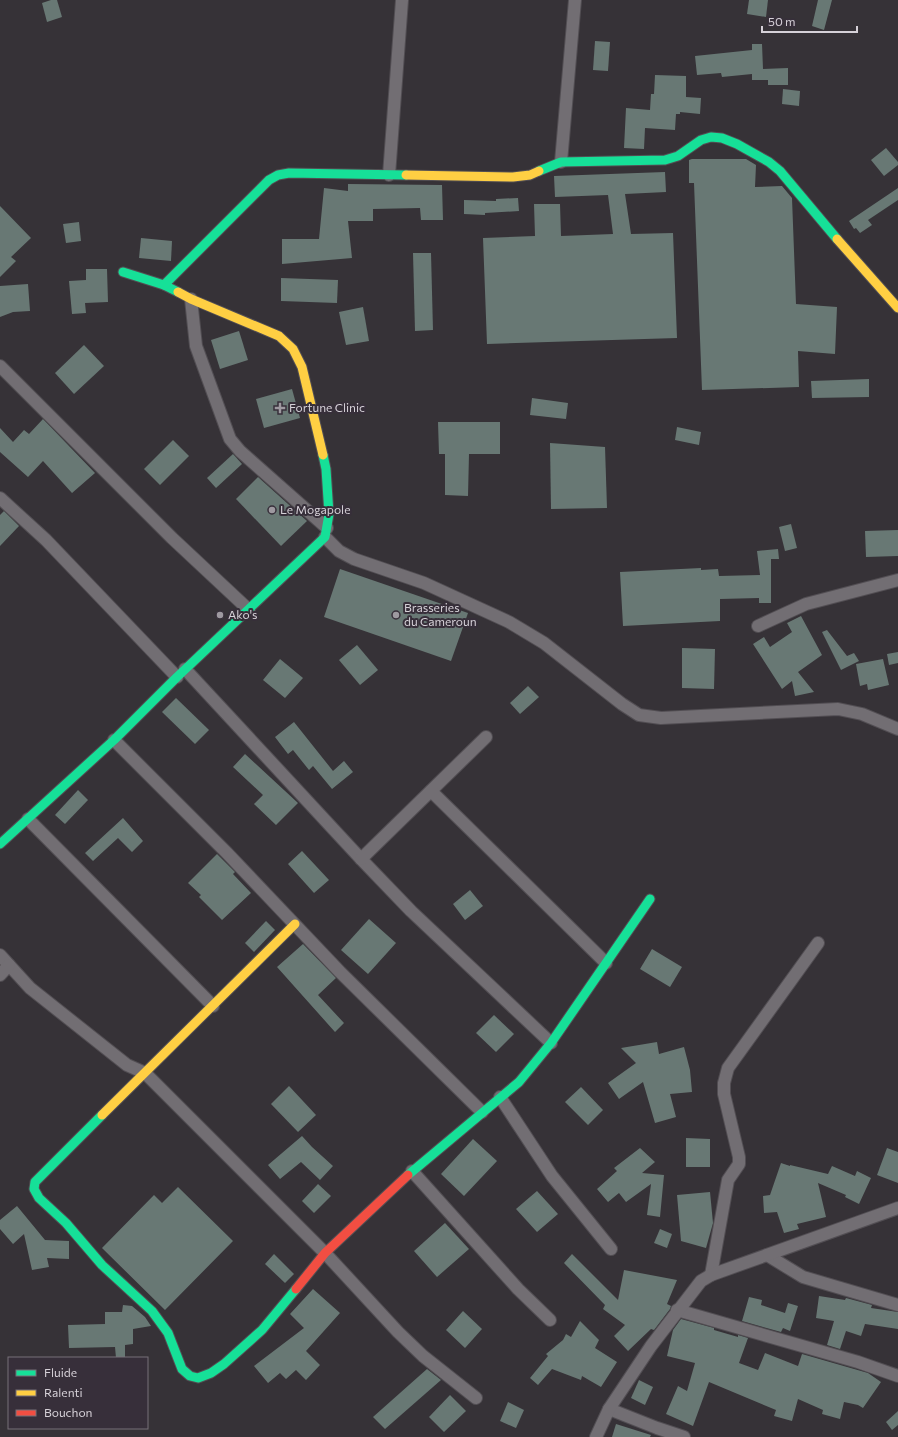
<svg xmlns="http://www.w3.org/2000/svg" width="898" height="1437" font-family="Commissioner,sans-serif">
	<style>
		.building { fill: #687874 }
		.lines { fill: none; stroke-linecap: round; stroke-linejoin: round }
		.street-casing { stroke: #524e53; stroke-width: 14 }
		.fast-casing { stroke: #524e53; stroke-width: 11 }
		.slow-casing { stroke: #524e53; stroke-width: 11 }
		.jam-casing { stroke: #524e53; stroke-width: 11 }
		.street { stroke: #726e73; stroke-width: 12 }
		.fast { stroke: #16e098; stroke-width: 9 }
		.slow { stroke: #ffcf43; stroke-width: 9 }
		.jam { stroke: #f24e42; stroke-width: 9 }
		.poi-dot { fill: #9e99a0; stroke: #372f3a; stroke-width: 1.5 }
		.labels { text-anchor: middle; stroke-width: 4; stroke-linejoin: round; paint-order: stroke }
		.poi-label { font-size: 12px; fill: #d6d1d8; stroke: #372f3a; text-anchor: start }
	</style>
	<rect width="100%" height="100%" fill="#363237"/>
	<g class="building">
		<polygon points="51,0 57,0 62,17 47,22 42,3"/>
		<polygon points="749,0 768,0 766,17 747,14"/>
		<polygon points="818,0 832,0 824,30 812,26"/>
		<polygon points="595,41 610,42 608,71 593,70"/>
		<polygon points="752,44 762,44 763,69 788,68 788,85 768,85 768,80 752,80 752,74 722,77 721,73 697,75 695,56 752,50"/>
		<polygon points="655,75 686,76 686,97 701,98 700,114 680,112 680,114 676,114 675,130 645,128 644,149 624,148 626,108 650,110 651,94 654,94"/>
		<polygon points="783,89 800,91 799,106 782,104"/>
		<polygon points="886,148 898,162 898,165 884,176 871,160"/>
		<polygon points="692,159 746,159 756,165 755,187 782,186 792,198 796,304 837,307 835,354 798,351 799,387 702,390 694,183 689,183 689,160"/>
		<polygon points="665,172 666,192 625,194 631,234 673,233 677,338 487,344 483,238 535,236 534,204 560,204 561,236 613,234 608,195 555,197 554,176"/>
		<polygon points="348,184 442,185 443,220 421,220 420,208 373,209 373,221 348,221 352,258 282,264 282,239 319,239 324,188 348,191"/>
		<polygon points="898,188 898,200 868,220 872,225 860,233 856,228 854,229 849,221"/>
		<polygon points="518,198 519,211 485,213 485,215 464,214 464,200 496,201 496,199"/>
		<polygon points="0,206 31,238 11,257 16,261 0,277"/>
		<polygon points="79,222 81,241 66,243 63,224"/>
		<polygon points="141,238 172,241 171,261 139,258"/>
		<polygon points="413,253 431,253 433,330 415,331"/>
		<polygon points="86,269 107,269 108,302 85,303 86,313 72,314 69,281 86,280"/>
		<polygon points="281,278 338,280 337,303 281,301"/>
		<polygon points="28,284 30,311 13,312 0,317 0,286"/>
		<polygon points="363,307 369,341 346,345 339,312"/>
		<polygon points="239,331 248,360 220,369 211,340"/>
		<polygon points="84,345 104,366 74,394 55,373"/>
		<polygon points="869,379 869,397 812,398 811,381"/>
		<polygon points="292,389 300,418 264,428 256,399"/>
		<polygon points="532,398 568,403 566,419 530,415"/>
		<polygon points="43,419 95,473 72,493 43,461 28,477 0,452 0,428 13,442 24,430 29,434"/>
		<polygon points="438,422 500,422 500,454 469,454 468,496 445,495 445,454 439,454"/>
		<polygon points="677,427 701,432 699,445 675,440"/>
		<polygon points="173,440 189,456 160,485 144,469"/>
		<polygon points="550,443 605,447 607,508 551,509"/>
		<polygon points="233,454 242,464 216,488 207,478"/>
		<polygon points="258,477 307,521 281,546 236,499"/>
		<polygon points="4,511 19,526 0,546 0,515"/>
		<polygon points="791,524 797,548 785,551 779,527"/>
		<polygon points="898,530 898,556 866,557 865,531"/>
		<polygon points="778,549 779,559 771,559 771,603 759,603 759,598 720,599 720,621 623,626 620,572 701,568 701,570 718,569 719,576 760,575 757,551"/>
		<polygon points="340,569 468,613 451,661 324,617"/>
		<polygon points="801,616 822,655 798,672 814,692 795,696 792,681 782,689 753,644 764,637 770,647 792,632 787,623"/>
		<polygon points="827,630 847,656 854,653 859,661 841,670 822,632"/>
		<polygon points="357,645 378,670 360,685 339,660"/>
		<polygon points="682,648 715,649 714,689 682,688"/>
		<polygon points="898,652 898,663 889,665 887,654"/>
		<polygon points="280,659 303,678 285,698 263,680"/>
		<polygon points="883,659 889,685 868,690 867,684 860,686 856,664"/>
		<polygon points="528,686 539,697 520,714 510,703"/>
		<polygon points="176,698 209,730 195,744 162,712"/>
		<polygon points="294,722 333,771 344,761 353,772 332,789 313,766 309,770 293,750 288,754 275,737"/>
		<polygon points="245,754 298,803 276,825 254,804 263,795 233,767"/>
		<polygon points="78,790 88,800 65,824 55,815"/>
		<polygon points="123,818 143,841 132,852 118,838 93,861 85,853"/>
		<polygon points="302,851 329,880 314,893 288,864"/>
		<polygon points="217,854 235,872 233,874 251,893 222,920 199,897 201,895 188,883"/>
		<polygon points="470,890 483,906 465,920 453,904"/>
		<polygon points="369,919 396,943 368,974 341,950"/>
		<polygon points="266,921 275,930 254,952 245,943"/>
		<polygon points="303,944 336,978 318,995 344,1023 335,1032 277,967"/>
		<polygon points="652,949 682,967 670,987 640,969"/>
		<polygon points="494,1015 514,1034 496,1052 476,1033"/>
		<polygon points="657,1042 659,1054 684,1047 690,1070 692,1092 670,1094 676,1117 655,1123 643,1082 619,1099 608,1083 636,1063 621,1048"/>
		<polygon points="289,1086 316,1115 298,1132 271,1104"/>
		<polygon points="581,1087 603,1110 588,1125 565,1102"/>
		<polygon points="302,1136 312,1147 333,1166 320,1180 301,1162 280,1179 268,1165"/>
		<polygon points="686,1138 710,1139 710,1167 686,1167"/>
		<polygon points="473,1139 497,1161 464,1196 441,1174"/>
		<polygon points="640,1148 655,1162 642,1173 664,1175 660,1217 647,1215 651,1184 626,1202 619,1193 608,1202 597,1189 617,1171 614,1168"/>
		<polygon points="887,1148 898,1152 898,1183 877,1175"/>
		<polygon points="781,1163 790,1166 790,1165 828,1174 832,1166 855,1176 857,1171 871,1178 859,1204 845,1197 846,1195 818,1183 826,1217 797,1224 799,1229 784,1233 777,1212 764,1213 763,1196 770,1195"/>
		<polygon points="318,1184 331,1196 314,1213 302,1201"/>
		<polygon points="178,1187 233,1241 165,1310 102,1248 154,1195 162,1203"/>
		<polygon points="537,1191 558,1214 537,1232 516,1209"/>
		<polygon points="710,1192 713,1223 706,1248 681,1241 677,1195"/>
		<polygon points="17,1206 45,1240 69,1241 69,1259 47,1258 49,1267 32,1270 24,1234 13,1244 0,1229 0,1220"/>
		<polygon points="445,1223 469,1249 437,1277 414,1251"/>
		<polygon points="660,1229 672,1234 667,1248 654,1243"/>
		<polygon points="274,1254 294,1274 285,1283 265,1264"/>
		<polygon points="572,1254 618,1300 624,1270 677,1280 667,1304 671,1306 670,1309 654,1330 651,1329 628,1351 614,1336 625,1325 603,1309 605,1305 564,1263"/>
		<polygon points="313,1289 340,1313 306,1351 320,1365 306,1380 296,1370 286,1379 280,1373 268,1383 254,1366 304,1328 290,1314"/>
		<polygon points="819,1296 845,1300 846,1298 872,1305 871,1308 898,1312 898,1329 865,1324 861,1336 846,1331 840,1349 827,1345 834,1321 816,1318"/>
		<polygon points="749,1297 762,1300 761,1305 785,1313 788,1303 798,1306 790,1331 783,1328 781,1332 742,1321"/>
		<polygon points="123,1305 132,1306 145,1317 151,1326 133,1329 133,1344 125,1345 125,1358 116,1358 115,1347 69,1348 68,1325 105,1324 105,1312 122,1312"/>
		<polygon points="463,1311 482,1329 465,1348 446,1330"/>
		<polygon points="681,1319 714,1328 714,1330 738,1337 738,1335 748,1338 739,1363 758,1370 765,1353 798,1366 802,1354 868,1373 881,1382 863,1408 858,1405 844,1402 840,1419 822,1414 823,1410 798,1399 792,1421 774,1416 776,1410 709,1382 693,1426 666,1414 678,1386 687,1391 695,1363 667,1356 673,1330"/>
		<polygon points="580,1321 599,1340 595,1348 617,1362 601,1387 582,1376 581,1380 552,1369 538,1385 530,1378 548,1356 546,1354 563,1340 566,1334 571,1337"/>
		<polygon points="427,1369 441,1380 385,1429 373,1417"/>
		<polygon points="639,1380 653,1387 645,1405 631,1398"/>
		<polygon points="450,1395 466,1411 444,1432 429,1417"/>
		<polygon points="508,1402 524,1410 516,1428 500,1421"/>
		<polygon points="898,1411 898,1425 892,1430 886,1422"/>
		<polygon points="616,1424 651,1435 650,1437 612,1437"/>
	</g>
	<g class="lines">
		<g class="street-casing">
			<g id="street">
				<polyline points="561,162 575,0"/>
				<polyline points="389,175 402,0"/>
				<polyline points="191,299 196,346 230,439 240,451 327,528"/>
				<polyline points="0,366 172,538 249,610"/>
				<polyline points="0,498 46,540 177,677"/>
				<polyline points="325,537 339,551 354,559 424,583 509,622 544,643 622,704 639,715 661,718 838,709 862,714 898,729"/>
				<polyline points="758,626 806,604 898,580"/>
				<polyline points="185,669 361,859 411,911 551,1043"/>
				<polyline points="114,740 227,853 340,972 482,1112"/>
				<polyline points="431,791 606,963"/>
				<polyline points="28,819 213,1006"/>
				<polyline points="361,859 486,737"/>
				<polyline points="0,955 30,988 127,1065 145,1073 325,1253 398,1332 423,1356 476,1398"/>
				<polyline points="0,975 9,965"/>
				<polyline points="500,1097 552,1176 611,1249"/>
				<polyline points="412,1171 518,1289 550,1320"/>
				<polyline points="767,1255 803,1277 898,1305"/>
				<polyline points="711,1275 728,1180 739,1164 739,1157 724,1094 724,1083 728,1068 818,943"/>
				<polyline points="677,1310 858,1362 898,1376"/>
				<polyline points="609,1409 657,1428 684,1437"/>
				<polyline points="596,1437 609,1409 651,1346 701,1281 711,1275 898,1208"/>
			</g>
		</g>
		<g class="fast-casing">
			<g id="fast">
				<polyline points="539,171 561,162 665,160 678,156 701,140 711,137 722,138 737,144 769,162 780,171 837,239"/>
				<polyline points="123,272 164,285 178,292"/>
				<polyline points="164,285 269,180 278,175 289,173 406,175"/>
				<polyline points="0,844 114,740 177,677 325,537 329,514 326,469 323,455"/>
				<polyline points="102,1115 35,1182 34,1189 39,1198 66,1223 102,1265 152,1311 168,1333 182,1369 190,1376 198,1378 211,1373 224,1364 262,1330 296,1289"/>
				<polyline points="408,1175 519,1082 551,1043 650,899"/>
			</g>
		</g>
		<g class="slow-casing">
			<g id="slow">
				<polyline points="406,175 513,177 530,175 539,171"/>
				<polyline points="837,239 898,308"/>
				<polyline points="178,292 191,299 279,336 293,349 302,367 323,455"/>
				<polyline points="102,1115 295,924"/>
			</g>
		</g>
		<g class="jam-casing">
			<polyline id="jam" points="296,1289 325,1253 408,1175"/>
		</g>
		<use href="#street" class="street"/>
		<use href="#fast" class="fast"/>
		<use href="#slow" class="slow"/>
		<use href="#jam" class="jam"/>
	</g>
	<g class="poi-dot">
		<path d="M278 402h4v4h4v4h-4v4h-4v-4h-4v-4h4z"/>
		<circle cx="272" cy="510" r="4"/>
		<circle cx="220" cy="615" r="4"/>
		<circle cx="396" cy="615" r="4"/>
	</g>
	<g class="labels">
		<g class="poi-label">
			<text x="289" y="412">Fortune Clinic</text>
			<text x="280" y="514">Le Mogapole</text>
			<text x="404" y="612">Brasseries<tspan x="404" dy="14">du Cameroun</tspan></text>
			<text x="228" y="619">Ako's</text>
		</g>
	</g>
	<rect x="8" y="1357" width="140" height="72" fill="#372f3a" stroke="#777079"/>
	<rect x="16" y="1370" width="20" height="6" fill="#16e098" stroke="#777079"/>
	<text x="44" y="1377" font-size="12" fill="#d6d1d8">Fluide</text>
	<rect x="16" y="1390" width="20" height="6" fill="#ffcf43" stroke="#777079"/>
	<text x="44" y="1397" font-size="12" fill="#d6d1d8">Ralenti</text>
	<rect x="16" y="1410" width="20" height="6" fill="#f24e42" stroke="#777079"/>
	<text x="44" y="1417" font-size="12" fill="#d6d1d8">Bouchon</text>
	<path d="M762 26v6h95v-6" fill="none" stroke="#d6d1d8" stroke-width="2"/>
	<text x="768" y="26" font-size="12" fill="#d6d1d8" stroke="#372f3a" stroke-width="3" paint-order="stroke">50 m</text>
</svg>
